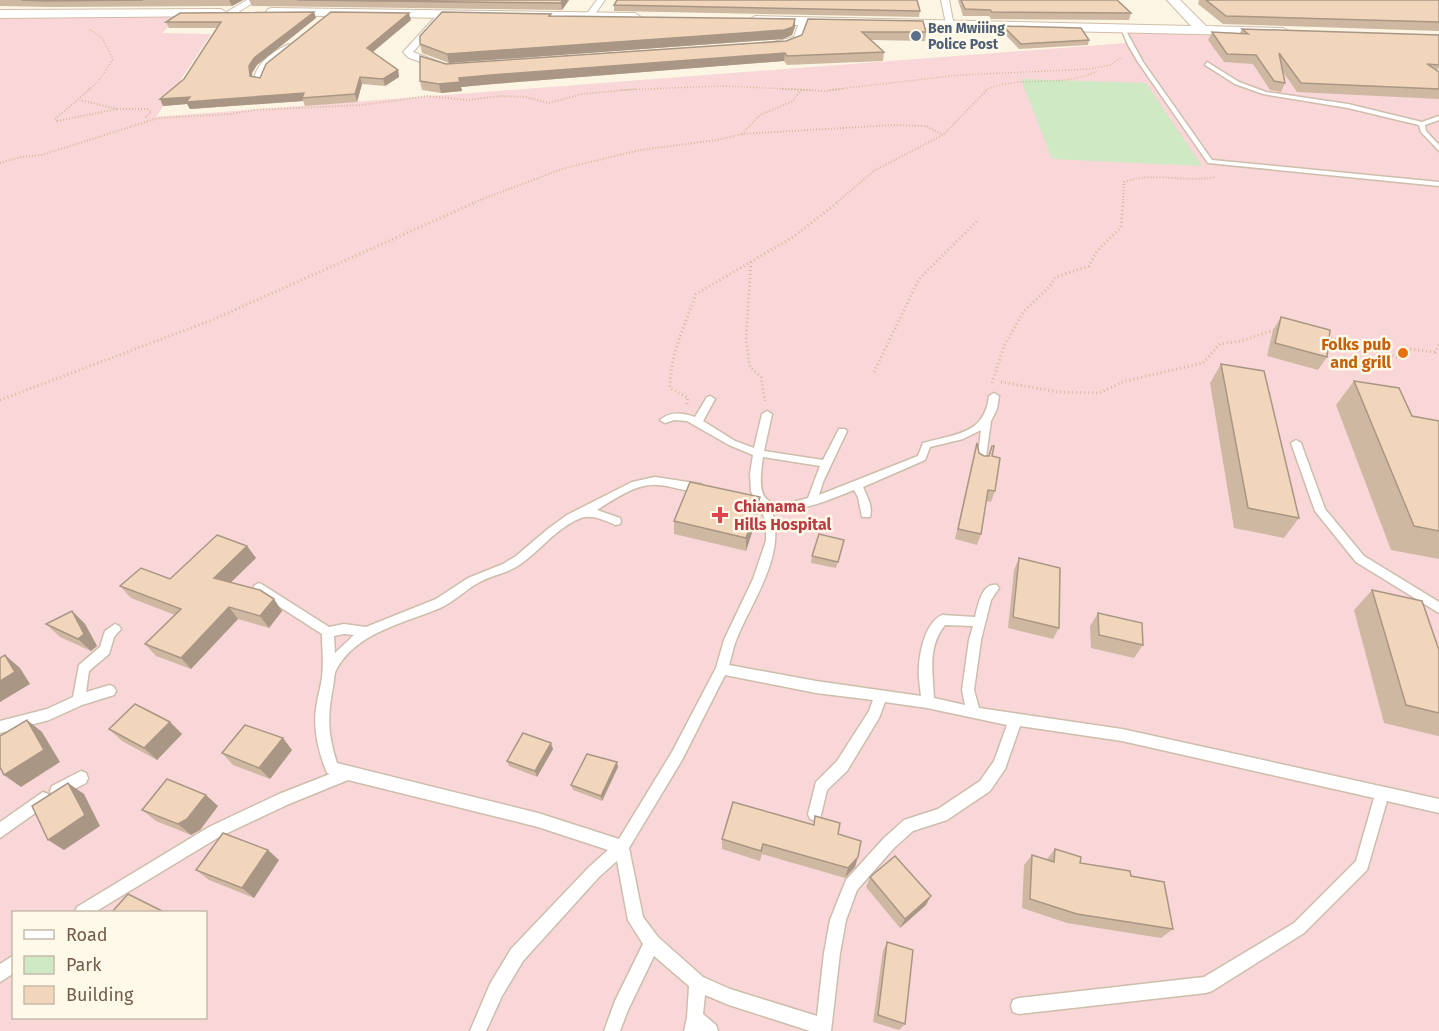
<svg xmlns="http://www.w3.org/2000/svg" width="1439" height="1031" font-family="'Fira Sans',sans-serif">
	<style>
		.medical { fill: #f9d7d8; fill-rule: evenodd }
		.green { fill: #cee9c3 }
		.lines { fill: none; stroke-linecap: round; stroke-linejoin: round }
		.lane-casing { stroke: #cdbdab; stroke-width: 3 }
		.street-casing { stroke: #cdbdab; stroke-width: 2 }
		.secondary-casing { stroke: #d0bea8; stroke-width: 2 }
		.path-far2 { stroke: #d5ba9f; stroke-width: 1.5; stroke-dasharray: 1 2; stroke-linecap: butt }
		.path-far1 { stroke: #d5ba9f; stroke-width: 2; stroke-dasharray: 1 2; stroke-linecap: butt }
		.path { stroke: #d5ba9f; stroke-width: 3; stroke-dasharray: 1 3; stroke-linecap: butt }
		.lane { fill: #fff; fill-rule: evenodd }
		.street { fill: #fff; fill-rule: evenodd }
		.secondary { fill: #fff; fill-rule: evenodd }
		.wall { fill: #cfb8a2 }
		.shaded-wall { fill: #a99684 }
		.building { fill: #f1d6bc; stroke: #a99684; stroke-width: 1.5 }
		.service-dot { fill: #5c6f8a; stroke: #fff9ea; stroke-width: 2 }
		.food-dot { fill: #e8710a; stroke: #fff9ea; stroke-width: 2 }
		.health-dot { fill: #e0444e; stroke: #fff9ea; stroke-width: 2 }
		.labels { text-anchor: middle; stroke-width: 5; stroke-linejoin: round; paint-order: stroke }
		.far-service-label { font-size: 14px; font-weight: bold; fill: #4e5e75; stroke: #fff9ea; text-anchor: start }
		.food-label { font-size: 16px; font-weight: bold; fill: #c56008; stroke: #fff9ea; text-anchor: end }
		.health-label { font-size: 16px; font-weight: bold; fill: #be3a42; stroke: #fff9ea; text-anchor: start }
	</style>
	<rect width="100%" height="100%" fill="#fcf5e4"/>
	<path class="medical" d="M0,16H180L162,33L211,34L156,117L1126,43V32L1439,43V1031H0ZM14,912H206V1018H14Z"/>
	<polygon class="green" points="1021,79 1146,83 1202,166 1052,159"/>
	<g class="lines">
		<g class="lane-casing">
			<g id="lane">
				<polygon points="1120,26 1124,27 1143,62 1212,160 1439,182 1439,186 1208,163 1138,62 1128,45"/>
				<polygon points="1207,62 1239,82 1266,92 1348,104 1422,122 1439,116 1439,120 1425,125 1426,131 1439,145 1439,151 1421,132 1419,125 1348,108 1263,94 1235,84 1205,65"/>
				<polygon points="1439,68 1439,73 1436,71"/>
				<path d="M994,393L999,396L997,409L991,421L985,464L982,465L977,462L981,430L963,439L930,447L925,460L863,487C867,496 873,507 870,517H862L858,497L854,490C829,500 800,512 772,512C786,555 753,599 737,638C733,647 732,656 729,665L816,681L921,696C920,686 918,676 919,666C920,650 926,622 942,615L975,617C978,605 982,582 997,585L999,588L991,600L981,640L974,690L979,708L1122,729L1439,799V813L1387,801L1367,870L1304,933L1212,991L1206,993L1019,1014L1013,1012L1011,1006L1013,1000L1019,998L1204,977L1294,923L1356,861L1374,798L1122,741L1020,726L1005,769L990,791L947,820L913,831L894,848L857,890L846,920L840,953L831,1031H810L729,1005L705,995L703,1014L716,1025L718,1031H684L687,1018L689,986L654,956L628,1010L620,1031H604L615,1001L643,944L628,920L617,861L599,877L523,961L502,996L486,1031H470L490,984L511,949L589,867L608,850L538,827L348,780L289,804L219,837L95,912H75L77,907L209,827L279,794L330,774L327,773C319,753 313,730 316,709C317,698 321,687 322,677C324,663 322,648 322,634L255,591L253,588L255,585L259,583L263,585L329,627L344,624L366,627L436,599L468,578L503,564L516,556L549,528L567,515L632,482L655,477L701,484L706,488L701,492C686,492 673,486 658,485C636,483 615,499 597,510L620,518L621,521L620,524L616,525C605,521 593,514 581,518C555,528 539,553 516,567C504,574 490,576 478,583C465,590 454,602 440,608C405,623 356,632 336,670C334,674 334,682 333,687C327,717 328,735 337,763L538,813L619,839L672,752L716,668L724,640L753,579L766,541V524L761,508L757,505L751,491L750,474L753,455L729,445L687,421L674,420L665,423L660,420C671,411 682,413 695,417L707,397L710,396L715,399L703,421L735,441L754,448L762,414L767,411L772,414L764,451L823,460L839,429H845L847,431L823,482L819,495L918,456L923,443C954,434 985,435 989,396ZM763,457L820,466L808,498C764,511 756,501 763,457ZM945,625L973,626L969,640L962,690L965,705L934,698C933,672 927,647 945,625ZM344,634L354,635L335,653L334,636ZM725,675L816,693L873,700L869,711L837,761L816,782L808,814L810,819L815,821L820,819L827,790L847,771L879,718L885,702L927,708L1007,725L994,761L980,781L938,809L904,820L884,838L846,880L830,920L824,953L817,1016L730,989L703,977L658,937L643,917L629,848L682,760Z"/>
				<polygon points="1296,440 1301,443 1325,509 1364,556 1439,602 1439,613 1356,562 1315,511 1291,443"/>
				<polygon points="115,624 119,626 121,629 114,637 109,654 89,671 86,692 110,685 114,687 116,691 114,695 82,705 49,720 0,733 0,721 47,709 73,697 79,665 100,647 105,631"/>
				<polygon points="81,771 86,773 88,778 86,783 57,798 52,796 50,791 52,786"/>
				<polygon points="43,792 48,794 50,799 48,804 0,838 0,822"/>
				<polygon points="14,955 14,973 0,982 0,964"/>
			</g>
		</g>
		<g class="street-casing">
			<g id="street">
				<polygon points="247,0 257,0 234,15 228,15 228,11"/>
				<polygon points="597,0 605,0 592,18 586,18 585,16"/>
				<polygon points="941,0 949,0 954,26 946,24"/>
				<polygon points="437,15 444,17 413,52 450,66 451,68 446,71 409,58 403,52"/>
				<polygon points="800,19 807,21 801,41 792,45 770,47 770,43 794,37"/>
				<path d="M289,44L294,47L292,49L269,68L263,83H255C251,66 275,50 289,44Z"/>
			</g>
		</g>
		<g class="secondary-casing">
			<g id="secondary">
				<polygon points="1167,0 1180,0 1206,26 1283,28 1290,32 1283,36 755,24 749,20 755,16 1191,26"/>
				<polygon points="272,8 635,13 641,17 635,21 268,15 266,12 268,9"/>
				<polygon points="221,9 227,13 225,16 0,18 0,10"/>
			</g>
		</g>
		<g class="path-far2">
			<polyline points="88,90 98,82 113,59 102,38 89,29"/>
			<polyline points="621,90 722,86 813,90"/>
			<polyline points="829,90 960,75 1091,69 1110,65 1122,57"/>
			<path d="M985,90C1020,74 1062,89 1097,71"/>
		</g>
		<g class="path-far1">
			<polyline points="782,89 824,91 843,89"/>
			<polyline points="117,109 148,109 151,112 146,117 148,119"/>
			<polyline points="57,121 55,119 90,89"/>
			<polyline points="57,121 117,109 80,100"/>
			<polyline points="742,134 760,115 793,101 801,90"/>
			<polyline points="0,163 21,157 42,155 158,118 231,114 254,110 363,105 428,96 467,100 500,96 526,97 549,103 582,94 637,89"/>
			<polyline points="472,203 565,168 640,150 717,140 742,134 893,125 926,126 943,135"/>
			<polyline points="836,203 875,170 943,135 988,89"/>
			<path d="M1123,203L1124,182C1154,171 1184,183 1215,177"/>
		</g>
		<g class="path">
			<polyline points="751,262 746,340 750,367 761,377 765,401"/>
			<polyline points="1327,337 1403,359 1409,349 1435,352 1439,345"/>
			<polyline points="874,372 919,279 979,219"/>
			<polyline points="1001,382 1058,392 1099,393 1125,381 1203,363 1220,344 1241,341 1277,329"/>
			<polyline points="992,383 1004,346 1024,311 1049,287 1056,277 1089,266 1097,251 1121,227 1123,202"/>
			<polyline points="0,400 212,320 476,202"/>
			<path d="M687,404L688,398L670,388C670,354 685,326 696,294L793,237L838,202"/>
		</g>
		<use href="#lane" class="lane"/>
		<use href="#street" class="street"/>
		<use href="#secondary" class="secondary"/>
	</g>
	<g class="wall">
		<polygon points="0,0 243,0 232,6 50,7 0,6"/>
		<polygon points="249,0 569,0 562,10 252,6"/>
		<polygon points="958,0 1117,0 1131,13 1129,20 991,19 989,16 963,16"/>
		<polygon points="1199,0 1439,0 1439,31 1223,24 1198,4"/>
		<polygon points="614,5 920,11 919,17 614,11"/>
		<polygon points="314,12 316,18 257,65 252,73 252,76 260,78 411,20 373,52 398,70 399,77 385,86 362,84 357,102 305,106 303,101 190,109 187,104 163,106 184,79 217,28 169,28 166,22"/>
		<polygon points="551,16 795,27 792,35 783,39 449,63 422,53 420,44"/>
		<polygon points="808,19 926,32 925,41 871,40 884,52 883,61 787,65 784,61 493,84 461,87 462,91 441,93 422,90 420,81 446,64 786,41 802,35"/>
		<polygon points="1003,26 1089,40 1088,45 1019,49 1002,31"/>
		<polygon points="1242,29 1439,35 1439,68 1437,71 1439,72 1439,99 1297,92 1283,72 1285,83 1281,92 1270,90 1253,64 1224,62 1208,40 1212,32 1240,33"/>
		<polygon points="1281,317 1327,357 1318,370 1267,356 1273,330"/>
		<polygon points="1221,364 1299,518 1284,538 1234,528 1210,383"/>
		<polygon points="1354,381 1412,416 1439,421 1439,559 1391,550 1336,405"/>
		<polygon points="977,443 979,453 984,456 989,456 992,446 995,491 991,502 986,501 981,534 977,545 955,539 974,454"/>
		<polygon points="759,511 746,551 674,534 674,521"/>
		<polygon points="844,540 836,568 811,563 812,556"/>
		<polygon points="247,546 256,558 231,582 282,611 269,628 238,619 191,669 156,656 145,644 175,615 131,598 120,586 170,579"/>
		<polygon points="1019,558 1059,628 1053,639 1008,628 1014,570"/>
		<polygon points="1372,590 1439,713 1439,736 1438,736 1384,723 1354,610"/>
		<polygon points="72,611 85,624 97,646 91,651 60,637 46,624"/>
		<polygon points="1098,613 1143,645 1134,658 1091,648 1090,626"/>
		<polygon points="170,722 182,734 157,760 122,741 109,729"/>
		<polygon points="553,749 537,777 509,766 507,761"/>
		<polygon points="292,750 270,779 233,765 222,753"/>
		<polygon points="618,767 602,801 573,790 571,785"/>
		<polygon points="218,806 200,830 191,835 156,821 142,810"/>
		<polygon points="838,834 855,867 845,878 762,854 760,861 722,849 722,839"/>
		<polygon points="1055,849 1080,863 1131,876 1173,929 1161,938 1067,923 1022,908 1024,865 1032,855 1047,859"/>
		<polygon points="279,860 254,898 209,880 196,870"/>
		<polygon points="870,877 926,905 900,928 866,887"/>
		<polygon points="887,942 905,1024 899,1030 873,1022 883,951"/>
	</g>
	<g class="shaded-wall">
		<polygon points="229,0 243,0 232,6"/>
		<polygon points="563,0 569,0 562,10 561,3"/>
		<polygon points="314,12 316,18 257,65 252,73 253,83 250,76 249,66 254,58"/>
		<polygon points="409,13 411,20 369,55 367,48"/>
		<polygon points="795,19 795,27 792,35 783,39 449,63 447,54"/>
		<polygon points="785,53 784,61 493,84 461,87 462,91 441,93 439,84 459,78 491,75"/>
		<polygon points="398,70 399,77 385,86 383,79"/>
		<polygon points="360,77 362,84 357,102 355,94"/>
		<polygon points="304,93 302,98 303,101 190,109 187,104 163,106 160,99 190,97"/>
		<polygon points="760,497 759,511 746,551 746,538"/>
		<polygon points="247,546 256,558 223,590 214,578"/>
		<polygon points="274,599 282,611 269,628 260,616"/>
		<polygon points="229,607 238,619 191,669 181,658"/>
		<polygon points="72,611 85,624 97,646 91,651 78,639"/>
		<polygon points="5,655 20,668 30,684 0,702 0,681"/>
		<polygon points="27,720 42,732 60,762 21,787 4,775"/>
		<polygon points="170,722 182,734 157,760 144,748"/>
		<polygon points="283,738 292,750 270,779 259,768"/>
		<polygon points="551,743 553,749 537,777 535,771"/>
		<polygon points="617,762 618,767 602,801 601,796"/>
		<polygon points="68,783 84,794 100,826 64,850 48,840"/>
		<polygon points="206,795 218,806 200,830 191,835 178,824"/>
		<polygon points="268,850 279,860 254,898 242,888"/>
		<polygon points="858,857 855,867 845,878 848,868"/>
		<polygon points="931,896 926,905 900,928 905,919"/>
	</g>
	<g class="building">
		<polygon points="21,0 143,0 46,1"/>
		<polygon points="297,0 563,0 561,3"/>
		<polygon points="617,0 917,0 920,11 614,5"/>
		<polygon points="961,0 1117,0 1131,13 992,12 990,10 965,9"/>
		<polygon points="1206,0 1439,0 1439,22 1226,16"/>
		<polygon points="314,12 254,58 249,66 250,76 260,78 266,64 331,12 409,13 367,48 398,70 383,79 360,77 355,94 302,98 304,93 186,102 190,97 160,99 184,79 221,22 166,22 180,13"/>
		<polygon points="442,12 551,14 549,16 795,19 793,27 784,30 447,54 420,44 420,36"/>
		<polygon points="808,19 923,21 926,32 862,32 884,52 787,56 785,53 491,75 459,78 460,82 439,84 420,81 420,56 446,64 786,41 802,35"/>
		<polygon points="1003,26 1081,28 1089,40 1021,44"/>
		<polygon points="1242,29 1439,35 1439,65 1427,64 1439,72 1439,89 1301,83 1279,53 1285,83 1274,81 1256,55 1227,54 1212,32 1248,34"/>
		<polygon points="1281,317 1330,330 1327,357 1275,343"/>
		<polygon points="1221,364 1264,371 1299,518 1248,508"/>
		<polygon points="1354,381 1399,388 1412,416 1439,421 1439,531 1414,526"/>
		<polygon points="977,443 979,453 984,456 989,456 992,446 994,446 992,456 1000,458 995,491 988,490 981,534 958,529"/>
		<polygon points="690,482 760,497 746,538 674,521"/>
		<polygon points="819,534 844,540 838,562 812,556"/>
		<polygon points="217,535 247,546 214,578 260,590 274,599 260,616 229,607 181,658 145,644 181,609 120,586 141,568 170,579"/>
		<polygon points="1019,558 1060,568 1059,628 1013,617"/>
		<polygon points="1372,590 1422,601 1439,650 1439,713 1406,705"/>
		<polygon points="72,611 84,634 78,639 46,624"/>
		<polygon points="1098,613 1142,623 1143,645 1099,635"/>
		<polygon points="5,655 15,672 0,681 0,658"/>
		<polygon points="135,704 170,722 144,748 109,729"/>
		<polygon points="27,720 44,750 4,775 0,767 0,736"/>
		<polygon points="245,725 283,738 259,768 222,753"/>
		<polygon points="523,733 551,743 535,771 507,761"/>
		<polygon points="587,754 617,762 601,796 571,785"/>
		<polygon points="167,779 206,795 187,819 178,824 142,810"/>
		<polygon points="68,783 85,815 48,840 32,806"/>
		<polygon points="733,802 814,825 815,816 840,823 838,834 861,841 858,857 848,868 763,844 761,851 722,839"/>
		<polygon points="223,833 268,850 242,888 196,870"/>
		<polygon points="1055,849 1081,857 1080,863 1130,871 1131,876 1164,882 1173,929 1077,914 1030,899 1032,855 1054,862"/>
		<polygon points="895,856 931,896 905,919 870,877"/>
		<polygon points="128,894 164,912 112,912"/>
		<polygon points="887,942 913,950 905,1024 878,1015"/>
	</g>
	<circle class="service-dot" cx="916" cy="36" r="6"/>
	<circle class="food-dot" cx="1403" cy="353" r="6"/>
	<path class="health-dot" d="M717 506h6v6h6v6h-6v6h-6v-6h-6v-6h6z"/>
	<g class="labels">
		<g class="far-service-label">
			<text x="928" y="33">Ben Mwiiing<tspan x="928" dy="16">Police Post</tspan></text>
		</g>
		<g class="food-label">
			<text x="1391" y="350">Folks pub<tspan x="1391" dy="18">and grill</tspan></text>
		</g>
		<g class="health-label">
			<text x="734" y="512">Chianama<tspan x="734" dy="18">Hills Hospital</tspan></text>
		</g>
	</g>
	<rect x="12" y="911" width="195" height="108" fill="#fff9ea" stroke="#c7bbaa" stroke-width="1.5"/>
	<rect x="24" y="930" width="30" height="9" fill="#ffffff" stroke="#c7bbaa" stroke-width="1.5"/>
	<text x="66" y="941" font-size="18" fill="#745d4a">Road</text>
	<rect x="24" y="956" width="30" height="18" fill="#cee9c3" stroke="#c7bbaa" stroke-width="1.5"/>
	<text x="66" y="971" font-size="18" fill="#745d4a">Park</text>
	<rect x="24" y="986" width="30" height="18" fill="#f1d6bc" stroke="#c7bbaa" stroke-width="1.5"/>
	<text x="66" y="1001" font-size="18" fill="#745d4a">Building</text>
</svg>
